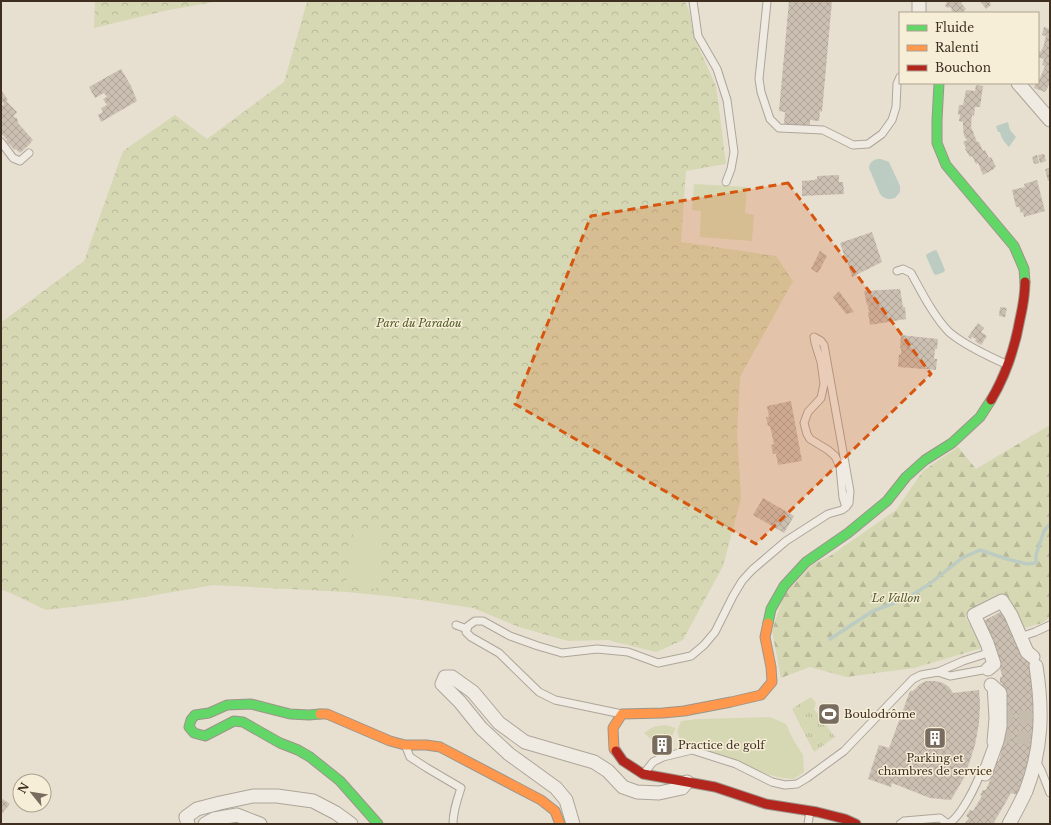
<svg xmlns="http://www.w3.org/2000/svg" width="1051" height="825" font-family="'Libre Baskerville',serif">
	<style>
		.grass { fill: url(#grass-tufts) }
		.forest { fill: url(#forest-firs) }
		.park { fill: url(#park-crowns) }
		.garden { fill: #d6d7b3 }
		.water { fill: #bcccc2 }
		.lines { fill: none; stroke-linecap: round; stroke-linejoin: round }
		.stream { stroke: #bcccc2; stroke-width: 3.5 }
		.building { fill: url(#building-cross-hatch) }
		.street-tunnel { stroke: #c5bcae; stroke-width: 13; stroke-dasharray: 13 6; stroke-linecap: butt }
		.lane-casing { stroke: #ada599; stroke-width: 9 }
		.street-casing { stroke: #ada599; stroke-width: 15 }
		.fast-casing { stroke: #9c958a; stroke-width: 11 }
		.slow-casing { stroke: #9c958a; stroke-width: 11 }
		.jam-casing { stroke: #9c958a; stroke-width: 11 }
		.lane { stroke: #efebe3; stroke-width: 7 }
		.street { stroke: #efebe3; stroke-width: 13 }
		.fast { stroke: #63d668; stroke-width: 9 }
		.slow { stroke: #ff974d; stroke-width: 9 }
		.jam { stroke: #b3261e; stroke-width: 9 }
		.marked { fill: #d7550e; fill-opacity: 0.2; stroke: #d7550e; stroke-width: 3; stroke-dasharray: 8 5; stroke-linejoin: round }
		.labels { text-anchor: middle; stroke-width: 3; stroke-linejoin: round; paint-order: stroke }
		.park-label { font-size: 11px; font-style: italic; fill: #4d5a26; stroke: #f7eed8 }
		.poi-label { font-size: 11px; fill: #3d2e20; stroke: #f7eed8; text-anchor: start }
	</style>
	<defs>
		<pattern id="grass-tufts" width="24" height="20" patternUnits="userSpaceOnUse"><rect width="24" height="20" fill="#d6d7b3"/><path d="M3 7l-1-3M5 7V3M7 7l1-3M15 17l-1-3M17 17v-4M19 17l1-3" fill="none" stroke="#b9b99a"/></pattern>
		<pattern id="forest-firs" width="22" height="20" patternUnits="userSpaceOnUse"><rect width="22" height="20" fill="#d6d7b3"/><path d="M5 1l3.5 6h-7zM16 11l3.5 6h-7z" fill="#b9b99a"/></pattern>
		<pattern id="park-crowns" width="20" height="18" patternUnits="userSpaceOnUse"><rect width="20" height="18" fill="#d6d7b3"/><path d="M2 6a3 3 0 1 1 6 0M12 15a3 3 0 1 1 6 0" fill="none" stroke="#b9b99a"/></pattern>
		<pattern id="building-cross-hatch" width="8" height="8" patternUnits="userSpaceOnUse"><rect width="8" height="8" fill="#cbbfb2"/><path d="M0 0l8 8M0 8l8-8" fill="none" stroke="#afa499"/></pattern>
	</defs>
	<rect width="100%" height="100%" fill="#e7e0d1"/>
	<g class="grass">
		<polygon points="811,697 816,703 814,709 835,737 814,752 792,709 804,701"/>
		<polygon points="665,725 676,728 670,741 654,742 644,733 653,727"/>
	</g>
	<polygon class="forest" points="1050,425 1050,617 1042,623 1024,628 1002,594 965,616 982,648 914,668 846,677 810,667 781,678 772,631 784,595 813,564 830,556 896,510 923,471 958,447 976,469"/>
	<g class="park">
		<polygon points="95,1 219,1 164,11 94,28"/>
		<polygon points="306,1 685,1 689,11 694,38 716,86 726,164 686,171 681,242 776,256 793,281 740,377 737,433 741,499 723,566 683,640 656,652 608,640 568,641 519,627 473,608 407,598 347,592 213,585 121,601 46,610 6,591 1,590 1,320 3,321 84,261 123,151 175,115 207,139 284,82 307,2"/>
	</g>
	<g class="garden">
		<polygon points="694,184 747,187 745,213 754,215 752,241 700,237 701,211 692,210"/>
		<polygon points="354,528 384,532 376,589 346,585"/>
		<polygon points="824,704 840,718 834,724 819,710"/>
		<polygon points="770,717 786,724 794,741 803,755 804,772 794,779 782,778 766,774 733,759 688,745 680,740 677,731 681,721 697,719"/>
	</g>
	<g class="water">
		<path d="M1008,122L1010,130L1016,137L1009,147C1005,143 1001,138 1000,132H998L996,126Z"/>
		<path d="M877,159H881L889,162L900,186V192L895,198C889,200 884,199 880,194L869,168C869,163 873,160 877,159Z"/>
		<polygon points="935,250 937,251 945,270 944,272 936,275 934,274 926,256 927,254"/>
	</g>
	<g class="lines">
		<polyline class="stream" points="830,639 873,611 907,598 928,585 962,558 980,550 1007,559 1027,564 1036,563 1036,555 1044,531 1050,524"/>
	</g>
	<g class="building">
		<polygon points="789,1 832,1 822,112 820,111 819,121 810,120 810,127 784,124 785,112 779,111"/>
		<polygon points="946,1 964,1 961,3 966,9 962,13 951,13 953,11 951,10 952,8 949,7 948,8 946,7 945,5 947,3"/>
		<polygon points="980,1 989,1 991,5 986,9"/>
		<polygon points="1044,27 1050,29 1050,83 1045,92 1034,88 1036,83 1038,83 1045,66 1042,65 1044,59 1038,57 1038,50 1041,52 1045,42 1044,42 1046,36 1042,35"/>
		<polygon points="121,69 131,86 137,101 101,122 98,115 103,112 101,108 107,105 103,99 107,97 104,93 95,98 89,87"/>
		<polygon points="976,85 983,86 980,107 975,107 974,116 972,115 971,127 977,142 979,142 983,151 985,150 989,158 991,157 996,167 994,168 994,169 983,175 978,163 976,164 972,156 970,157 965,149 966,148 963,142 967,140 964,136 963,127 963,122 959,121 960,115 958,114 959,105 963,105 966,90 975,91"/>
		<polygon points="2,91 8,100 6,101 17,112 13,117 17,118 18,123 33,140 30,143 31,143 20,153 16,149 14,150 13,148 6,141 7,140 1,133 1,107 4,104 1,100 1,92"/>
		<polygon points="1044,154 1046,161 1040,163 1038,155"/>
		<polygon points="1037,155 1039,163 1034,164 1032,157"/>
		<polygon points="1050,168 1050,180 1048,181 1045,169"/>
		<polygon points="839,175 839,182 843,182 844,194 802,196 802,181 815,180 815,179 817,179 817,176"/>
		<polygon points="1037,180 1045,211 1024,217 1023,212 1021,213 1019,207 1016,207 1012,190 1025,187 1024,184"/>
		<polygon points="872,232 882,262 852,277 846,257 845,257 840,243"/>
		<polygon points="820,251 827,256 818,273 811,269"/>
		<polygon points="900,289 903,307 905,307 906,319 870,325 868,312 869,312 868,305 867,305 864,291"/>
		<polygon points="839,291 854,312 846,314 833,297"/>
		<polygon points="1000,307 1007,308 1005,317 999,316"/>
		<polygon points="978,323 984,328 981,332 987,336 981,345 975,341 976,339 972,337 971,339 968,337"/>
		<polygon points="901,335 938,339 937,349 935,349 934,359 937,359 936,370 898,367 899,354 901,355 901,348 900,348"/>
		<polygon points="791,401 802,461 778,465 776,454 773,454 771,445 774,444 770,426 768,426 766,417 769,417 767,406"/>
		<polygon points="763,498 794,516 784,533 753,515"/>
		<polygon points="1004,610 1024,660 1028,659 1030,665 1034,698 1034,731 1030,753 1023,780 1017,795 1011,793 993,824 964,824 969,818 966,816 970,810 973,811 982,796 980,795 983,790 986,790 992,775 989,774 996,761 999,761 1001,752 998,752 1000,747 1003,747 1005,730 1003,691 1002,683 1000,683 1000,677 1002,677 1002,675 997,658 982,622"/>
		<polygon points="926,681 935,681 943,683 949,687 953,693 979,690 980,704 979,723 975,745 965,776 951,800 930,798 892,783 891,787 868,779 879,745 889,748 910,691 913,691 920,684"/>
		<polygon points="670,741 671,748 655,750 654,742"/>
		<polygon points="1,798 10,804 1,815"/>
	</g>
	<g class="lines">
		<g class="street-tunnel">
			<polyline points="1000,716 1040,718"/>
			<polyline points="998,736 1039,739"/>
		</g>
		<g class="lane-casing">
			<g id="lane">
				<polyline points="693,1 698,36 717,69 727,100 734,152 731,169 726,182"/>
				<polyline points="767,2 759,79 761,92 770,119 779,128 823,130 853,145 868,144 882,134 892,120 896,107 897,84 900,77"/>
				<polyline points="1,142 13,158 20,161 29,153"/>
				<path d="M897,271L903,269L911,273C921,291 934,317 949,332C964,345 990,357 1008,365"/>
				<polyline points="456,625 467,629"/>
				<polyline points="1023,636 1035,632 1050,625"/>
				<polyline points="938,672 963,661 988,653"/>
				<polyline points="622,714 555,700 539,692 499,653 471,637 466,632 468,626 475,621 483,621 510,636 538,646 562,653 597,649 628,652 658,663 691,656 704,645 715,632 733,596 742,581 752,570 786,541 828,514 842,510 846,507 849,503 850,491 824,345 821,341 814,337 815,343 821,362 824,384 821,398 808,412 804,423 807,434 810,439 828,450 835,456 840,467 843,498 846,507"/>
				<polyline points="991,742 993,718 991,685"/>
				<path d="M406,747L410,757L427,768L461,788C457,800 453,811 453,824"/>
				<polyline points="1036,761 1041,770 1050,793"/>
				<polyline points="645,772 653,762 663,757 692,750 736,764 772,782 785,785 797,784 807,778 844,751 913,679 921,675 938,672 950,676 988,669"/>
				<polyline points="808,824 810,811"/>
				<path d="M900,824L904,821L940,818L948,824C961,817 977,784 982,769"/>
			</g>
		</g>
		<g class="street-casing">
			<g id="street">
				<polyline points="919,1 919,13"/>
				<polyline points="1018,83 1050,120"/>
				<polyline points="988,669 994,664 987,643 974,615 1002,601 1011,615 1027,652 1033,657"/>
				<polyline points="985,774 997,741 1000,727 1000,693 991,685"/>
				<polyline points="188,824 186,817 197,809 220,803 253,796 277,796 313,801 336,813 351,824"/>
				<polyline points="205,824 214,819 237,815 260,824"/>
				<polyline points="573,824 566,800 556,788 509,754 481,728 460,702 442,684 445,677 452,677 473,692 499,723 525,742 594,762 608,771 623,787 637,792 659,793 682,788 687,782"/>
				<path d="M1009,824C1015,813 1021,802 1026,791C1042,749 1043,711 1036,666"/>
			</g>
		</g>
		<g class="fast-casing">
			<g id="fast">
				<polyline points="939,83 937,120 937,143 946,165 1014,246 1024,269 1025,282"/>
				<polyline points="768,623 771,609 784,586 806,562 848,533 887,501 906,477 925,460 952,443 980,417 991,400"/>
				<polyline points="320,714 309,715 290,714 251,704 227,705 209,713 195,715 191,720 189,727 194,733 205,736 234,721 243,722 280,743 298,750 310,757 340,781 378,824"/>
			</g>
		</g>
		<g class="slow-casing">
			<g id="slow">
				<polyline points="320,714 327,714 390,741 405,745 426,745 440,747 541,800 555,811 560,824"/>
				<polyline points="616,751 614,749 613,728 622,714 663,713 684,711 731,702 761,695 772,682 771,667 765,637 768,623"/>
			</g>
		</g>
		<g class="jam-casing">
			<g id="jam">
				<path d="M991,400C1006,375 1015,347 1020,319C1023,306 1025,295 1025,282"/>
				<polyline points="616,751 623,761 643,774 715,787 766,804 817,812 845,819 856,824"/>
			</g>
		</g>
		<use href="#lane" class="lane"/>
		<use href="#street" class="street"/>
		<use href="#fast" class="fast"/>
		<use href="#slow" class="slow"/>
		<use href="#jam" class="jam"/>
	</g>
	<path class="marked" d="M788,183L931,374L756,544L515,404L591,216Z"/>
	<defs>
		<g id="stadium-square" transform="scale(1.15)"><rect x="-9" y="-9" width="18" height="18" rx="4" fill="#786c5e" stroke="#f7eed8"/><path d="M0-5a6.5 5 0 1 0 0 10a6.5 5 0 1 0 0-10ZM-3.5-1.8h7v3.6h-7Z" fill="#fff"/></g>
		<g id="building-square" transform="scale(1.15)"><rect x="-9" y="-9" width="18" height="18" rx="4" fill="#786c5e" stroke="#f7eed8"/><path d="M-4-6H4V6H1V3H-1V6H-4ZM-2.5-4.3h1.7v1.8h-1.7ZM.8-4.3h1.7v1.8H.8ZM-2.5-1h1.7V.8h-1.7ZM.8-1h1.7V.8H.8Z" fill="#fff"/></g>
	</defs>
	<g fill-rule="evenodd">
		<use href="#stadium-square" x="829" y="714"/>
		<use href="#building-square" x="935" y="738"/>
		<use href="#building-square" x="662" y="745"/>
	</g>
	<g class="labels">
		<g class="park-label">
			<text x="419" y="327">Parc du Paradou</text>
			<text x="896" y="602">Le Vallon</text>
		</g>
		<g class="poi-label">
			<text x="844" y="718">Boulodrôme</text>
			<text x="678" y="749">Practice de golf</text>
			<text x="935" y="762" text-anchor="middle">Parking et<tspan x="935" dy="13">chambres de service</tspan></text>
		</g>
	</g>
	<rect width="1051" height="825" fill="none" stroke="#3d2e20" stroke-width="4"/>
	<rect x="899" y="12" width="140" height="72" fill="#f7eed8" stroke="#ada18e"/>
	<rect x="907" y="25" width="20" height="6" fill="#63d668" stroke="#ada18e"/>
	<text x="935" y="32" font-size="12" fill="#3d2e20">Fluide</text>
	<rect x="907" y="45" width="20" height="6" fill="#ff974d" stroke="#ada18e"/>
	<text x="935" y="52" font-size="12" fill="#3d2e20">Ralenti</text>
	<rect x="907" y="65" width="20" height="6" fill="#b3261e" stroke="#ada18e"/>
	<text x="935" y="72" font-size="12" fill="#3d2e20">Bouchon</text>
	<g transform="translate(32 793) rotate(300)"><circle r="19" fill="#f7eed8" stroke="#ada18e"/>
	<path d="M0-3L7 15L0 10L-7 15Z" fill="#786c5e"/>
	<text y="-6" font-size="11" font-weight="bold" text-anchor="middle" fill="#3d2e20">N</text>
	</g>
</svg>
